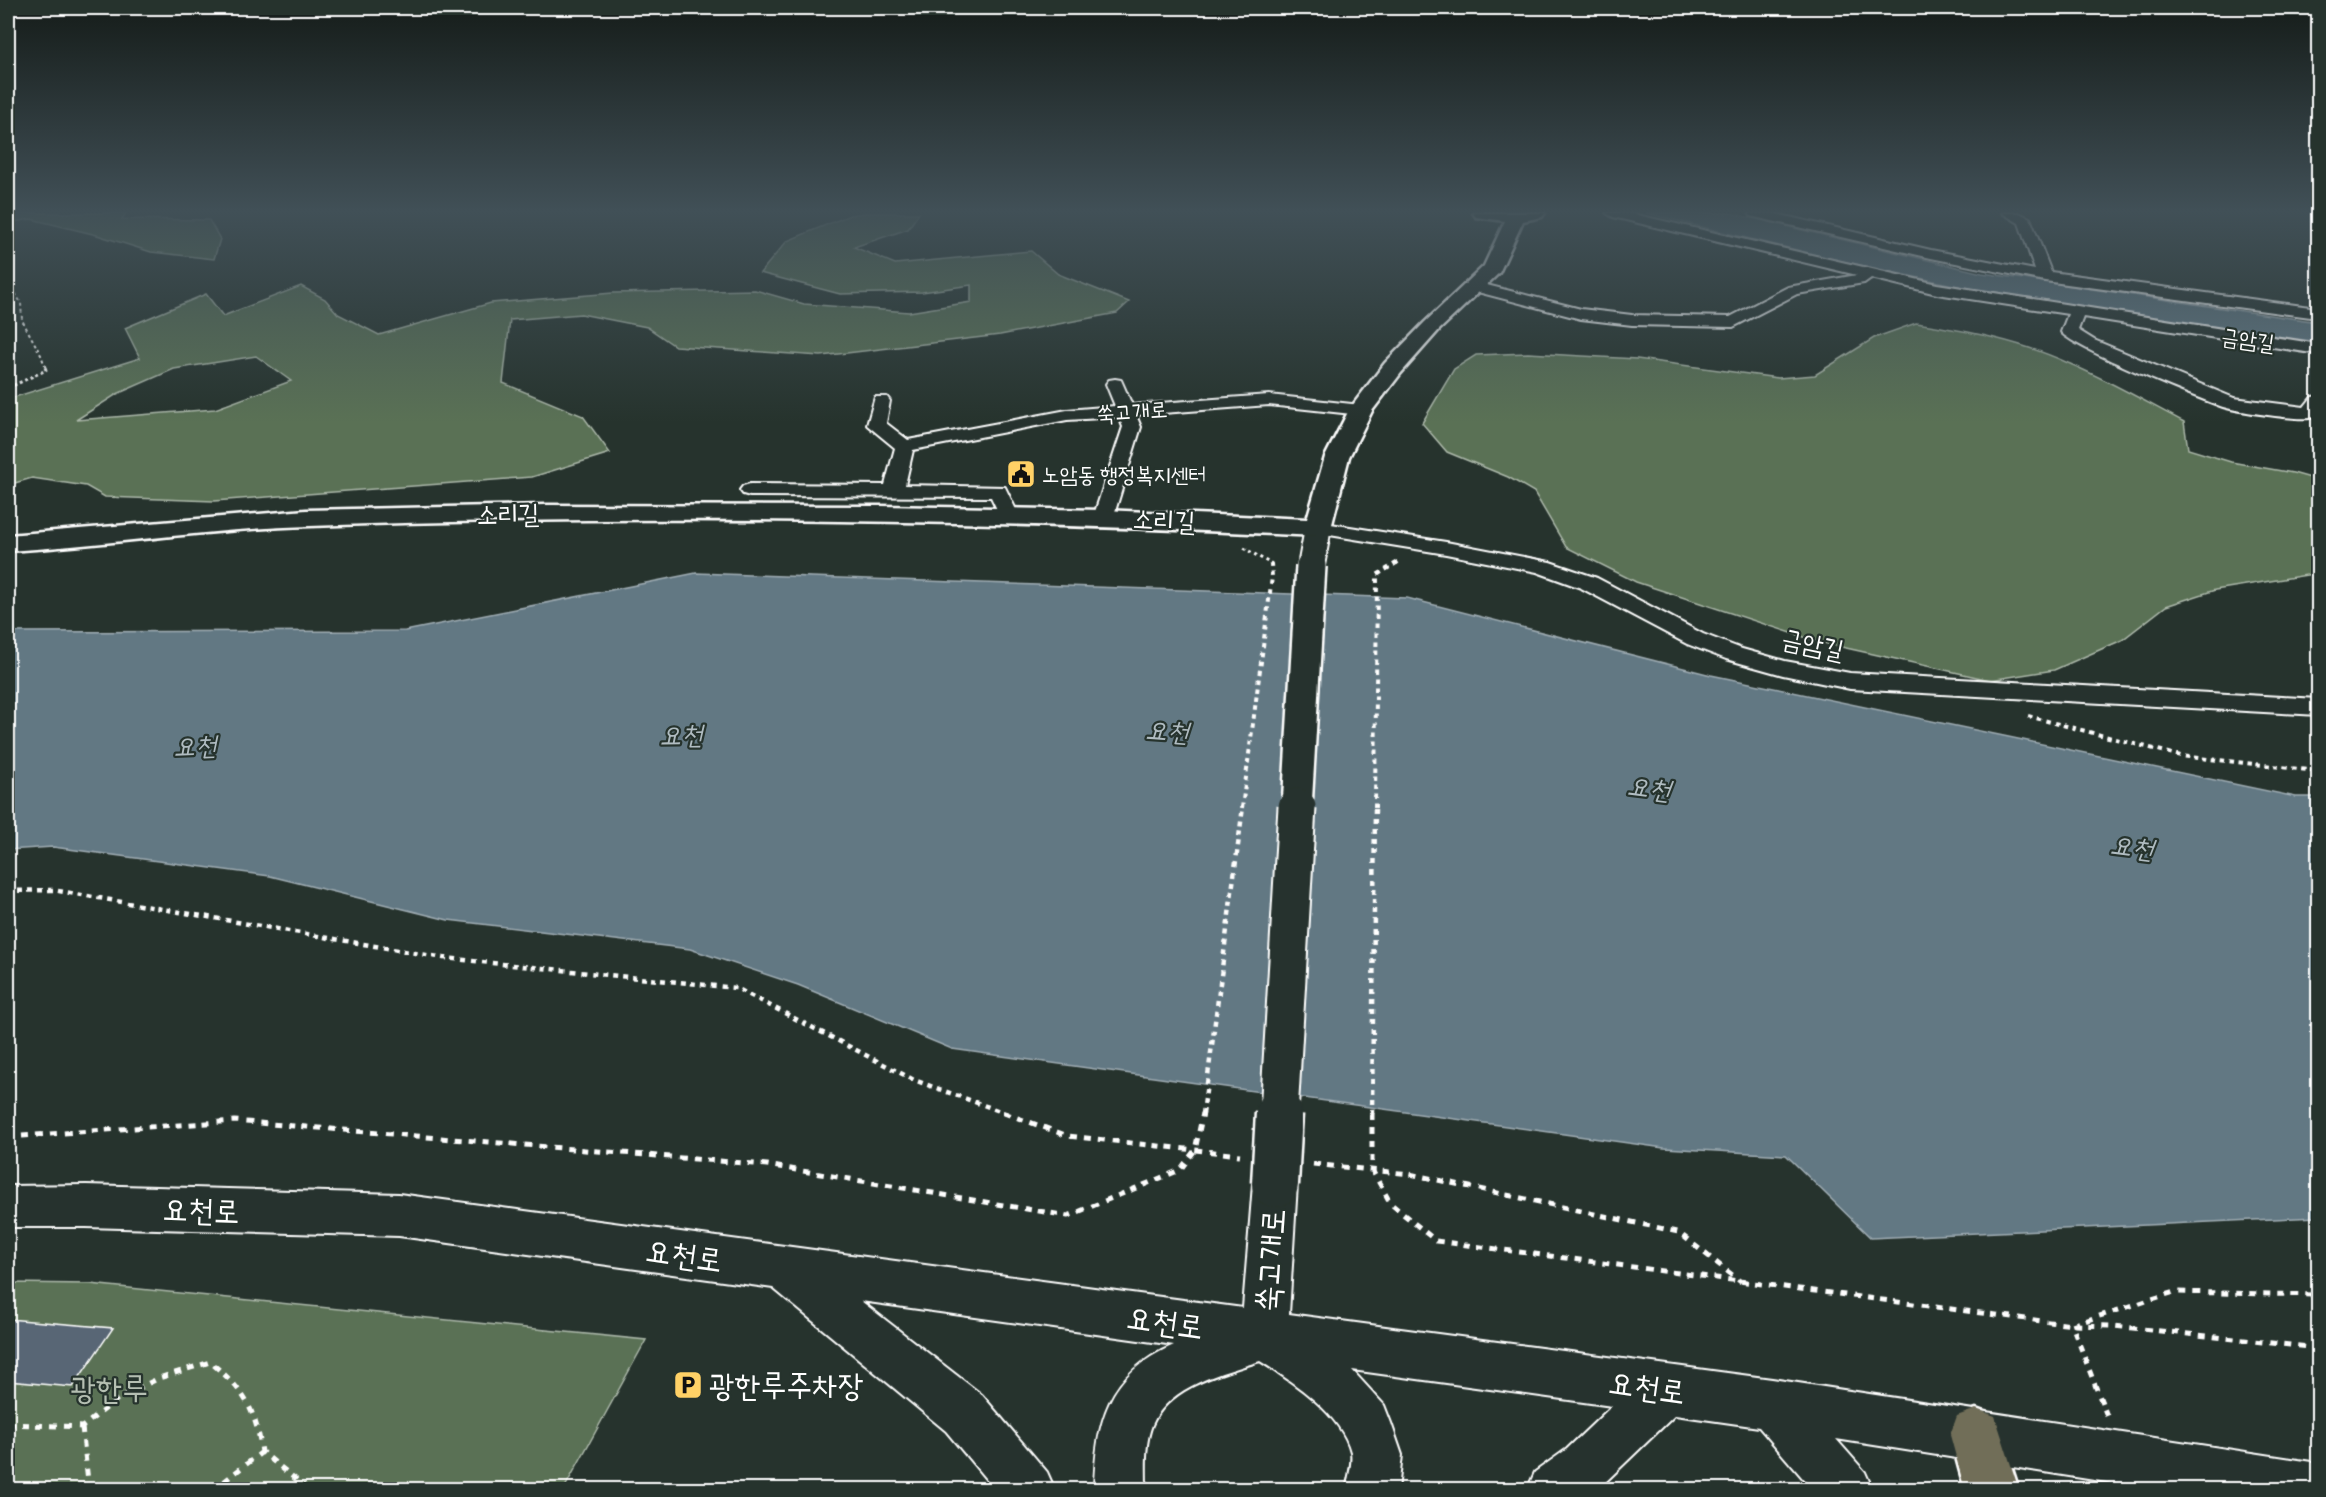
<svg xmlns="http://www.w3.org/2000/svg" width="2326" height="1497" font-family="Itim,'Poor Story',sans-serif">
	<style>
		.green { fill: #5a7155; stroke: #acb8aa; stroke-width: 1.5; fill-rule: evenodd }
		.water { fill: #627883; stroke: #a1aeb5; stroke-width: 1.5 }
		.building { fill: #586674; stroke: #fff; stroke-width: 1.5 }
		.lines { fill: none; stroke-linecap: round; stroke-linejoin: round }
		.minor-casing { stroke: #fff; stroke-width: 4 }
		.tertiary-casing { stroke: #fff; stroke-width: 4 }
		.secondary-casing { stroke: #fff; stroke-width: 5 }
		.primary-casing { stroke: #fff; stroke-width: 5 }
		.path-far4 { stroke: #fff; stroke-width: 2; stroke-dasharray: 3 3; stroke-linecap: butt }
		.path-far3 { stroke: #fff; stroke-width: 3; stroke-dasharray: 3 3; stroke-linecap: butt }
		.path-far2 { stroke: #fff; stroke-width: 4; stroke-dasharray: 4.5 4.5; stroke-linecap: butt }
		.path-far1 { stroke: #fff; stroke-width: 4.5; stroke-dasharray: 5 5; stroke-linecap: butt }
		.path { stroke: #fff; stroke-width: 5; stroke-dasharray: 7 7; stroke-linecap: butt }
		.minor { fill: #26332d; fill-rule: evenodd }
		.tertiary { fill: #26332d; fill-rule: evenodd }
		.secondary { fill: #26332d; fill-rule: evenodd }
		.primary { fill: #716e59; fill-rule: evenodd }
		.tertiary-bridge-far2-casing { stroke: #fff; stroke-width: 34; stroke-linecap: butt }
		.tertiary-bridge-far1-casing { stroke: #fff; stroke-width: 41; stroke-linecap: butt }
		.tertiary-bridge-casing { stroke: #fff; stroke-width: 51; stroke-linecap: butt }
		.tertiary-bridge-far2 { stroke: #26332d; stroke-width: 29 }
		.tertiary-bridge-far1 { stroke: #26332d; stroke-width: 37 }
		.tertiary-bridge { stroke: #26332d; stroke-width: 46 }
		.labels { text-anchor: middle; stroke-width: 4.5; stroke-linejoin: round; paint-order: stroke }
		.far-street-label { font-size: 22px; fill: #fff; stroke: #26332d }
		.far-poi-label { font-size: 22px; fill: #fff; stroke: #26332d; text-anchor: start }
		.street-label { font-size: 26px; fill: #fff; stroke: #26332d }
		.water-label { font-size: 27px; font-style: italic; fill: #b0bcc1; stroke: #26332d }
		.near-street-label { font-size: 32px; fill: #fff; stroke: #26332d }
		.near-poi-label { font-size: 32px; fill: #fff; stroke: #26332d; text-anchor: start }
		.near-park-label { font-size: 32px; fill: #b5bfb2; stroke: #26332d }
	</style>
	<rect width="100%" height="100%" fill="#26332d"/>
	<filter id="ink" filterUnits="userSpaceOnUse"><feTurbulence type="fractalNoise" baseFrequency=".0167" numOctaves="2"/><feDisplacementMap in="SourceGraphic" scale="12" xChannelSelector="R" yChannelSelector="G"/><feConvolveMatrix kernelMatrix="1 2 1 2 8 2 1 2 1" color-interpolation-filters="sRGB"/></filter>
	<g filter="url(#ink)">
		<g class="green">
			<polygon points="8,213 126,213 122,219 209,220 220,239 214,259 151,252 97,235 31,219 8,223"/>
			<path d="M865,213H919L908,229L854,247L895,264L1031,251L1058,274L1129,302L1117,313L1000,335L821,356L675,346L647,327L581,314L510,320L503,383L583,416L610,453L532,477L214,501L105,497L86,486L32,478L8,485V399L140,358L125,328L206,294L223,316L301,286L325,299L338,314L379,335L491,303L613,293L755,290L804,304L909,312L971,302V285L922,292L840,294L760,273L787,241L850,215ZM256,356L291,381L215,409L76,420L117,394L174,369Z"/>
			<path d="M1916,323C1968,331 2020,341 2068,363C2108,380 2146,402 2184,422L2188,449L2231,462L2293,473L2318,480V571L2313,574L2215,590L2166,606L2122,640L2054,670L1990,680L1819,642L1636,582L1566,547L1534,492L1508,477L1447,452L1422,423L1454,369L1476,355L1528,353L1637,359L1778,378L1815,375L1874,338Z"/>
			<polygon points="8,1283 90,1284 646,1340 564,1489 8,1490"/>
		</g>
		<g class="water">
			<path d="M1646,213H1730L1982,273L2318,322V342C2211,327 2102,314 1995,293C1878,271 1762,242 1646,213Z"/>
			<polygon points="696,573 1407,598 1711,675 2296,797 2318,797 2318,1217 1871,1238 1786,1155 1664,1148 952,1049 798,985 690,949 448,920 270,876 53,847 8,850 8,632 405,631"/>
		</g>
		<polygon class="building" points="8,1319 113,1328 73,1387 8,1381"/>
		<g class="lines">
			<g class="minor-casing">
				<g id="minor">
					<path d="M1606,213H1629L1937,284L2318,344V354L2083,317L2078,330L2094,340L2234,398L2304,407L2312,397L2318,396C2318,402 2321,413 2314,417C2305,422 2236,411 2223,407C2198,398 2073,348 2061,332L2068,314L1937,294L1871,278L1864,283L1797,294L1733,327L1632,325L1581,319L1470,290L1467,287L1475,282L1581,309L1632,315L1730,317L1788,287L1857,275L1613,217Z"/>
					<polygon points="1749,213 1772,213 1931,250 2035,270 2019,223 2002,213 2019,213 2030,218 2051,272 2318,308 2318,318 2045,281 1931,258 1751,216"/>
					<polygon points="1115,379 1121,380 1132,405 1269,395 1361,405 1367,406 1370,410 1367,414 1361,415 1269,405 1136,415 1141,427 1113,518 1110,522 1096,522 1093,518 1123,427 1119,417 1067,420 913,450 905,485 1005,487 1019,516 1016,520 1002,520 991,497 750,496 743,494 740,490 743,486 750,484 885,485 895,448 867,425 875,397 887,397 890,401 886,423 908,440 1067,410 1115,406 1106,384 1109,380"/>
					<polygon points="1318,522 1446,542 1550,562 1597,578 1703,634 1742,649 1785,661 1850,673 2318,699 2318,715 1850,689 1783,675 1726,659 1687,644 1581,588 1537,572 1446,554 1311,532 1308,528 1311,524"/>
				</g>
			</g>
			<g class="tertiary-casing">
				<g id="tertiary">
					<polygon points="1318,520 1327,523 1331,528 1324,566 1320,572 1311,574 1302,572 1298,566 1305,528 1309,523"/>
					<path d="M1275,1164L1290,1170L1297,1184L1289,1314L1772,1379L2318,1463V1490H2157L1836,1439L1865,1472L1873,1490H1813L1759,1427L1675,1415L1597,1490H1527L1535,1472L1567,1449L1612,1406L1352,1370L1384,1405L1391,1423L1402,1455L1398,1490H1346C1348,1479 1353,1463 1351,1452C1342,1414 1292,1381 1260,1361C1223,1373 1169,1385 1152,1425C1144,1445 1146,1469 1146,1490H1094C1096,1422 1107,1374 1174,1345L861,1301L982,1395L1047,1472L1055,1490H995L946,1431L773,1288L399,1236L86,1227H8V1186L86,1185L399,1194L1243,1308L1253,1184L1260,1170Z"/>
				</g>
			</g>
			<g class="secondary-casing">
				<path id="secondary" d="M1473,213H1545L1542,217L1523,221L1499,273L1439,330L1401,373L1372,411L1349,457L1331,528L1327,534L1318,536C982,520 645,514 310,526C209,529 108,545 8,551V535L306,510L544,505L881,506L1103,510L1307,519L1325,457L1349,410L1385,363L1425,322L1484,266L1505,221L1476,217Z"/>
			</g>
			<g class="primary-casing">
				<polygon id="primary" points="1976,1409 1995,1416 2019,1490 1965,1490 1950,1435 1957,1416"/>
			</g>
			<polyline class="path-far4" points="8,265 14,278 14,291 21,303 22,320 41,355 46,369"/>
			<g class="path-far3">
				<polyline points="8,388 46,370 45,367"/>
				<polyline points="1244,548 1271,564"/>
				<polyline points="1396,564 1399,562"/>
			</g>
			<g class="path-far2">
				<polyline points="2028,716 2181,756 2318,771"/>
				<polyline points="1242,808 1272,577 1271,564 1268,562"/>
				<polyline points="1375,808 1377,575 1398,562"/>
			</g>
			<g class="path-far1">
				<polyline points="8,891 53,890 444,958 736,988 914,1080 1008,1114"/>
				<polyline points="1203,1114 1243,807"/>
				<polyline points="1372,1114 1375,807"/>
			</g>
			<g class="path">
				<polyline points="1004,1113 1068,1136 1240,1155"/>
				<polyline points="1372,1113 1372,1170 1391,1204 1436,1241 2072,1325 2114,1326 2318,1348"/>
				<polyline points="8,1137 234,1121 767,1165 1068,1216 1180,1170 1195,1150 1203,1113"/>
				<polyline points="1313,1164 1410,1174 1678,1232 1741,1282"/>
				<polyline points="2107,1416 2072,1325 2174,1292 2318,1295"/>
				<path d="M8,1424L82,1427L119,1398L159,1378L210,1362C244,1390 255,1408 262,1452L309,1490"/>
				<polyline points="82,1427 89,1490"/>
				<polyline points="213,1490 262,1452"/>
			</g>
			<use href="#minor" class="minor"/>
			<use href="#tertiary" class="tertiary"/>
			<use href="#secondary" class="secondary"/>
			<use href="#primary" class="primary"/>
			<g class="tertiary-bridge-far2-casing">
				<polyline id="tertiary-bridge-far2" points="1297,808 1311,566"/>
			</g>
			<g class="tertiary-bridge-far1-casing">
				<polyline id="tertiary-bridge-far1" points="1279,1114 1297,807"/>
			</g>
			<g class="tertiary-bridge-casing">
				<polyline id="tertiary-bridge" points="1275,1184 1279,1113"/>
			</g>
			<use href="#tertiary-bridge-far2" class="tertiary-bridge-far2"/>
			<use href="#tertiary-bridge-far1" class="tertiary-bridge-far1"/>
			<use href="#tertiary-bridge" class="tertiary-bridge"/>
		</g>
	</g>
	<linearGradient id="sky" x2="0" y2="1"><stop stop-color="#151c19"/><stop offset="0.5" stop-color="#415057"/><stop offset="1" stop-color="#415057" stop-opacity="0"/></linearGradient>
	<rect width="2326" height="422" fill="url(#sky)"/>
	<defs>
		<g id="civic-square" transform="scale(1.5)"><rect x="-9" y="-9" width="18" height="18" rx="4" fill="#ffd166" stroke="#26332d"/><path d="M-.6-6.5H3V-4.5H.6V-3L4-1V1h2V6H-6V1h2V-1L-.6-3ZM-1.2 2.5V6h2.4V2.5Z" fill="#111"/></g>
		<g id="parking-square" transform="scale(1.5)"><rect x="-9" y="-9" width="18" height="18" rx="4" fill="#ffd166" stroke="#26332d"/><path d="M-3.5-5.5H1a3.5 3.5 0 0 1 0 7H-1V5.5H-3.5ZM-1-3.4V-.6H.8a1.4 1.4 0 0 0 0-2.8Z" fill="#111"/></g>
	</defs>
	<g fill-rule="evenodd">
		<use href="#civic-square" x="1021" y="474"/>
		<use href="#parking-square" x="688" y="1385"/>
	</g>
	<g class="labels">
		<g class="far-street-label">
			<text transform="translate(2248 339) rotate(8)" y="8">금암길</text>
			<text transform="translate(1132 411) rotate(-4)" y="8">쑥고개로</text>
		</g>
		<g class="far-poi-label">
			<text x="1042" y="482">노암동 행정복지센터</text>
		</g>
		<g class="street-label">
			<text transform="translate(508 514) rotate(-1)" y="9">소리길</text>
			<text transform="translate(1164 520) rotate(3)" y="9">소리길</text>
			<text transform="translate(1813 644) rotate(12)" y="9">금암길</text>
		</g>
		<g class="water-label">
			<text transform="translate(1167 731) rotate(4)" y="9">요천</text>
			<text transform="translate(681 735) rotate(-1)" y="9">요천</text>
			<text transform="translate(195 746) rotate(-2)" y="9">요천</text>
			<text transform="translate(1649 788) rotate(7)" y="9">요천</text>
			<text transform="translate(2132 847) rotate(7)" y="9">요천</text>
		</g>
		<g class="near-street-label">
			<text transform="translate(201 1210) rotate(2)" y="11">요천로</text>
			<text transform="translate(684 1255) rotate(8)" y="11">요천로</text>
			<text transform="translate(1270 1260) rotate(-86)" y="11">쑥고개로</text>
			<text transform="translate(1165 1322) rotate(8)" y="11">요천로</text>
			<text transform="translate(1647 1387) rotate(8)" y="11">요천로</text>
		</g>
		<g class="near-poi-label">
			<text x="709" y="1396">광한루주차장</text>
		</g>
		<g class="near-park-label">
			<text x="109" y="1399">광한루</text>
		</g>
	</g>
	<rect width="2326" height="1497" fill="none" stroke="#26332d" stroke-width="30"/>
	<rect x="15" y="15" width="2296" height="1467" fill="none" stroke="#fff" stroke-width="2" filter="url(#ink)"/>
</svg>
